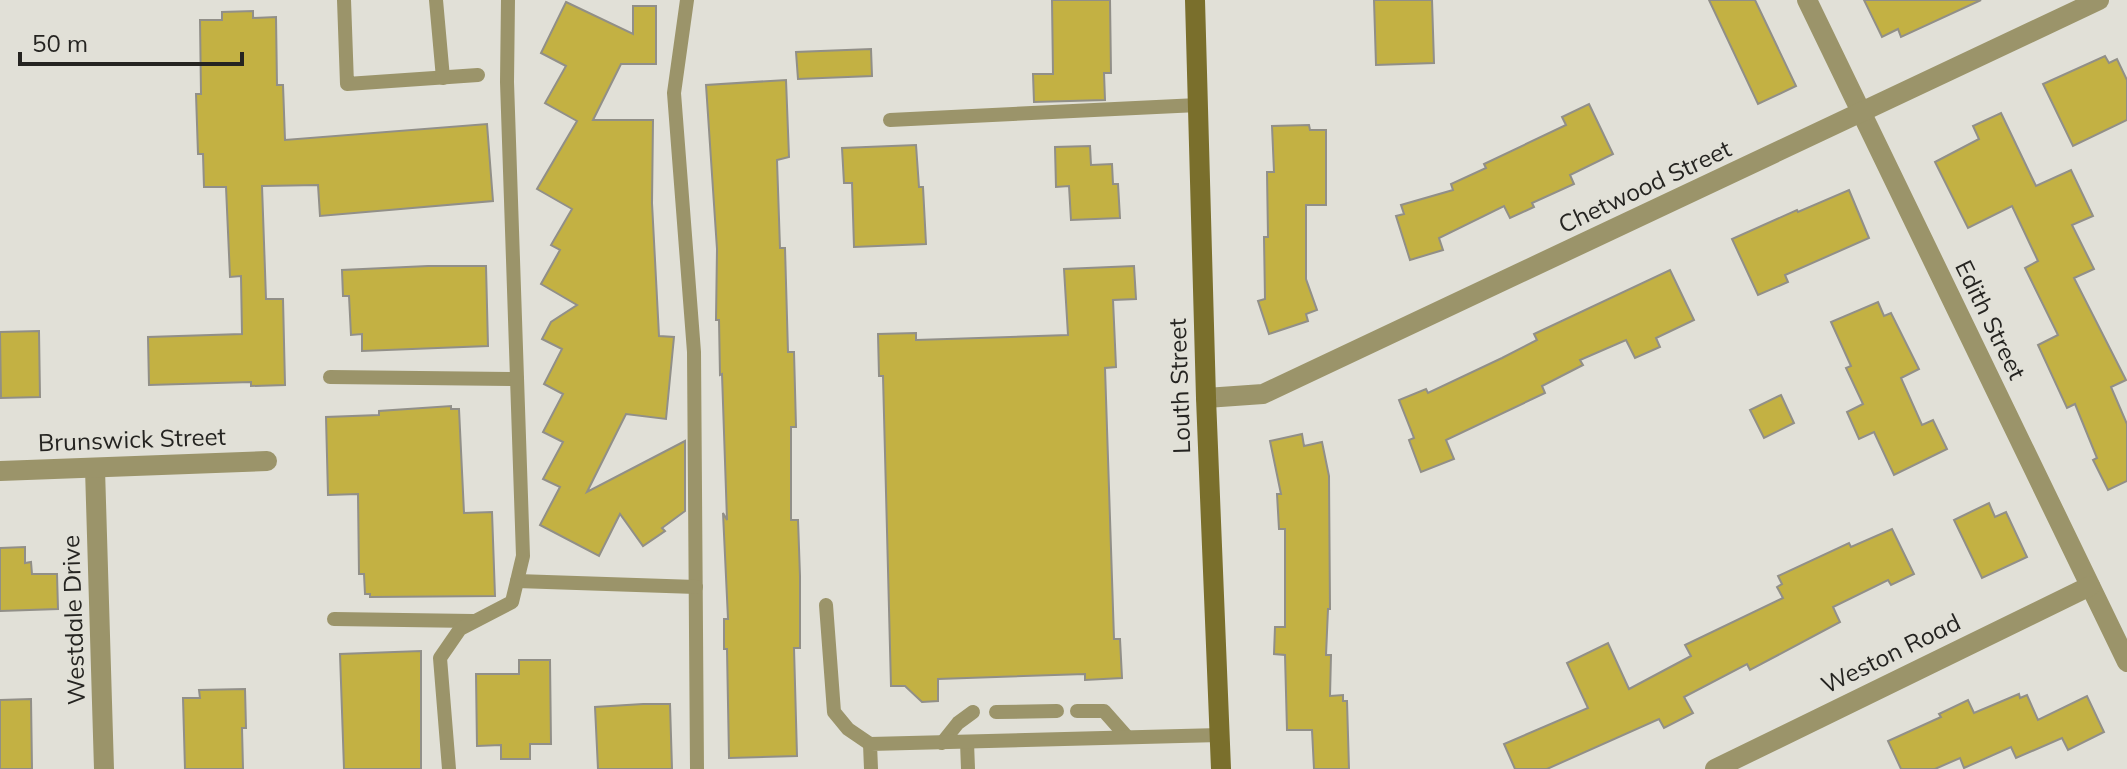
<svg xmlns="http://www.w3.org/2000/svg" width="2127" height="769" font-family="Mulish,sans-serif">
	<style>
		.building { fill: #c3b143; stroke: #918f88; stroke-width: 2 }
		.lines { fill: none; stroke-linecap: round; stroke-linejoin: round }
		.service { stroke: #9b946a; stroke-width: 14 }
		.minor { stroke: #9b946a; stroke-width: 20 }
		.secondary { stroke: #7a6f2c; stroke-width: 20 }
		.labels { text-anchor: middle; stroke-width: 6; stroke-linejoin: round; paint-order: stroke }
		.street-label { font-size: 24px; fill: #252421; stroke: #e1e0d7 }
	</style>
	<rect width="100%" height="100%" fill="#e1e0d7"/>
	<g class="building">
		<polygon points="1052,0 1110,0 1111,73 1104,73 1105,100 1034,102 1033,74 1053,74"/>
		<polygon points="1374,0 1432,0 1434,63 1376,65"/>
		<polygon points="1709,0 1755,0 1796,86 1758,104"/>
		<polygon points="1864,0 1981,0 1901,37 1898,29 1882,37"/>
		<polygon points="566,2 633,34 633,6 656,6 656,64 621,64 593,120 653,120 652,203 659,336 674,337 666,419 626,414 587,492 685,441 685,511 662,528 665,531 643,546 620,514 599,556 540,525 560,487 543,479 563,442 543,432 563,394 544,384 562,349 542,339 551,322 577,305 541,284 560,250 551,245 572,209 537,189 577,121 545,103 566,66 541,53"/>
		<polygon points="253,11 253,18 276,17 277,85 283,85 285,140 487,124 493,201 320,216 318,185 262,186 266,299 283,299 285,385 251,386 251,382 149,385 148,337 242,334 241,276 230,277 226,187 204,187 203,154 198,154 196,94 201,94 200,20 222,20 222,12"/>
		<polygon points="871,49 872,76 798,79 796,52"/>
		<polygon points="2105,56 2109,63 2117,59 2127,80 2127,120 2073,146 2043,84"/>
		<polygon points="786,80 789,157 777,160 780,248 785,248 788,352 794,352 796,427 791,427 791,520 798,520 800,576 800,648 794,648 797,756 729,758 727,649 724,649 724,619 728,619 723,513 727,520 722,374 720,375 719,320 716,320 717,249 706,85"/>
		<polygon points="1589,104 1613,154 1570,175 1574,184 1532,203 1534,207 1510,218 1504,206 1439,238 1443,250 1410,260 1396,216 1404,214 1401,205 1453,190 1451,184 1486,168 1484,164 1566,125 1562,117"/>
		<polygon points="2001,113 2036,186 2071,170 2093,216 2072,225 2094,269 2074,278 2126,380 2111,387 2127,424 2127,481 2108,490 2093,460 2097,458 2075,404 2067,408 2038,345 2058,335 2025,268 2038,261 2012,206 1968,228 1935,162 1979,139 1973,126"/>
		<polygon points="1309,125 1310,130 1326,130 1326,205 1306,205 1306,279 1317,310 1306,314 1308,321 1269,334 1258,301 1265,299 1264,237 1268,237 1267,172 1274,172 1272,126"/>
		<polygon points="916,145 919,187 923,187 926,244 854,247 852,183 844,183 842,148"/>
		<polygon points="1090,146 1091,165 1112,164 1113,184 1118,184 1120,218 1071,220 1069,186 1056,187 1055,147"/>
		<polygon points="1849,190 1869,238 1785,275 1788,282 1758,295 1732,239 1797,210 1798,212"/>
		<polygon points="428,266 486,266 488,346 362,351 362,334 351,335 349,296 343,296 342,270"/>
		<polygon points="1134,266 1136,299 1113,300 1116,367 1105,368 1114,639 1120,639 1122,678 1085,680 1085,674 938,679 938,701 922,702 905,686 891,686 883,376 879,376 878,334 916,333 916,340 1068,335 1064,269"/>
		<polygon points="1670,270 1694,320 1656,338 1660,347 1635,358 1626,340 1580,360 1583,365 1542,386 1545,393 1446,440 1454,459 1421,472 1409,440 1414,438 1399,400 1426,389 1428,393 1502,358 1537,340 1534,334"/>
		<polygon points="1878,302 1884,316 1891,313 1919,369 1901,378 1922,425 1933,420 1947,449 1894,475 1874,432 1859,439 1847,412 1863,404 1846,368 1851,366 1831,322"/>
		<polygon points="39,331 40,397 1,398 0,332"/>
		<polygon points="1781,395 1794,423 1764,438 1750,410"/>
		<polygon points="451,406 451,409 459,409 464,513 492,512 495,596 370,597 370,594 365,594 364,574 359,574 358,494 328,495 326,417 379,415 379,411"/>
		<polygon points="1302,434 1304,446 1322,442 1329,476 1330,609 1328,609 1326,655 1331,655 1330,696 1343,695 1343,701 1347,701 1349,769 1314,769 1312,730 1287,730 1285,655 1274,654 1275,627 1285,627 1285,529 1279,529 1277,494 1281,494 1270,441"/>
		<polygon points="1989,503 1995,517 2006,512 2027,557 1982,578 1954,520"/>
		<polygon points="1892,529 1914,574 1891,585 1888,580 1833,607 1840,622 1750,670 1747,664 1684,697 1693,713 1664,728 1659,719 1547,769 1515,769 1504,744 1588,708 1567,663 1608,643 1629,689 1691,656 1685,645 1783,598 1777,587 1782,584 1778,576 1849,543 1851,547"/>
		<polygon points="25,547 25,563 31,562 32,574 57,574 58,609 0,611 0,548"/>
		<polygon points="421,651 421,769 344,769 340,654"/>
		<polygon points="519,660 550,660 551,744 530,744 530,759 501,759 501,745 477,746 476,674 519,674"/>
		<polygon points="245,689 246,728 242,728 243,769 185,769 183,698 200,698 199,690"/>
		<polygon points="2019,694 2020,698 2027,695 2038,720 2087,696 2104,732 2068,750 2062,738 2016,758 2011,747 1964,768 1960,758 1935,769 1901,769 1888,741 1941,717 1939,714 1968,700 1974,713"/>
		<polygon points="31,699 32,769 0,769 0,700"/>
		<polygon points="643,704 670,704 672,769 598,769 595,707"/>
	</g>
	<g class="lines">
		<g class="service">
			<polyline points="344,0 347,84 478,75"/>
			<polyline points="436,0 443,78"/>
			<polyline points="687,0 674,93 694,352 697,769"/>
			<polyline points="890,120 1198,105"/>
			<polyline points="330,377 517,379"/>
			<polyline points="517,581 696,587"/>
			<polyline points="826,605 834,712 848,729 870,744"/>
			<polyline points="334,619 473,621"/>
			<polyline points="1077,711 1104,711 1127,737"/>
			<polyline points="996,712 1057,711"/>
			<polyline points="967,742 968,769"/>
			<polyline points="942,743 958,723 973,712"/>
			<polyline points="449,769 440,658 460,629 512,602 523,556 507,82 508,0"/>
			<polyline points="871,769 870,744 1220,735"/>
		</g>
		<g class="minor">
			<polyline points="1807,0 2127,662"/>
			<polyline points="1206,398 1263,394 2099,0"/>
			<polyline points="95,469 104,769"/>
			<polyline points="0,471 267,461"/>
			<polyline points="1715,769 2090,586"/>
		</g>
		<polyline class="secondary" points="1195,0 1206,398 1221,769"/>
	</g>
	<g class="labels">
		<g class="street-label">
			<text transform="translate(1645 187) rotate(-25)" y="8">Chetwood Street</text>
			<text transform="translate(1990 320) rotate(64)" y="8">Edith Street</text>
			<text transform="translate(1180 386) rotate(-92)" y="8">Louth Street</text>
			<text transform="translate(132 440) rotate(-2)" y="8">Brunswick Street</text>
			<text transform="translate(74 620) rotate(-92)" y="8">Westdale Drive</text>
			<text transform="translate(1891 654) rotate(-26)" y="8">Weston Road</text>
		</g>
	</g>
	<path d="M20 52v12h222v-12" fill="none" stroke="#252421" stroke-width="4"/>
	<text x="32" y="52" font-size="24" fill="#252421" stroke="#e1e0d7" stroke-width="6" paint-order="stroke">50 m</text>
</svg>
